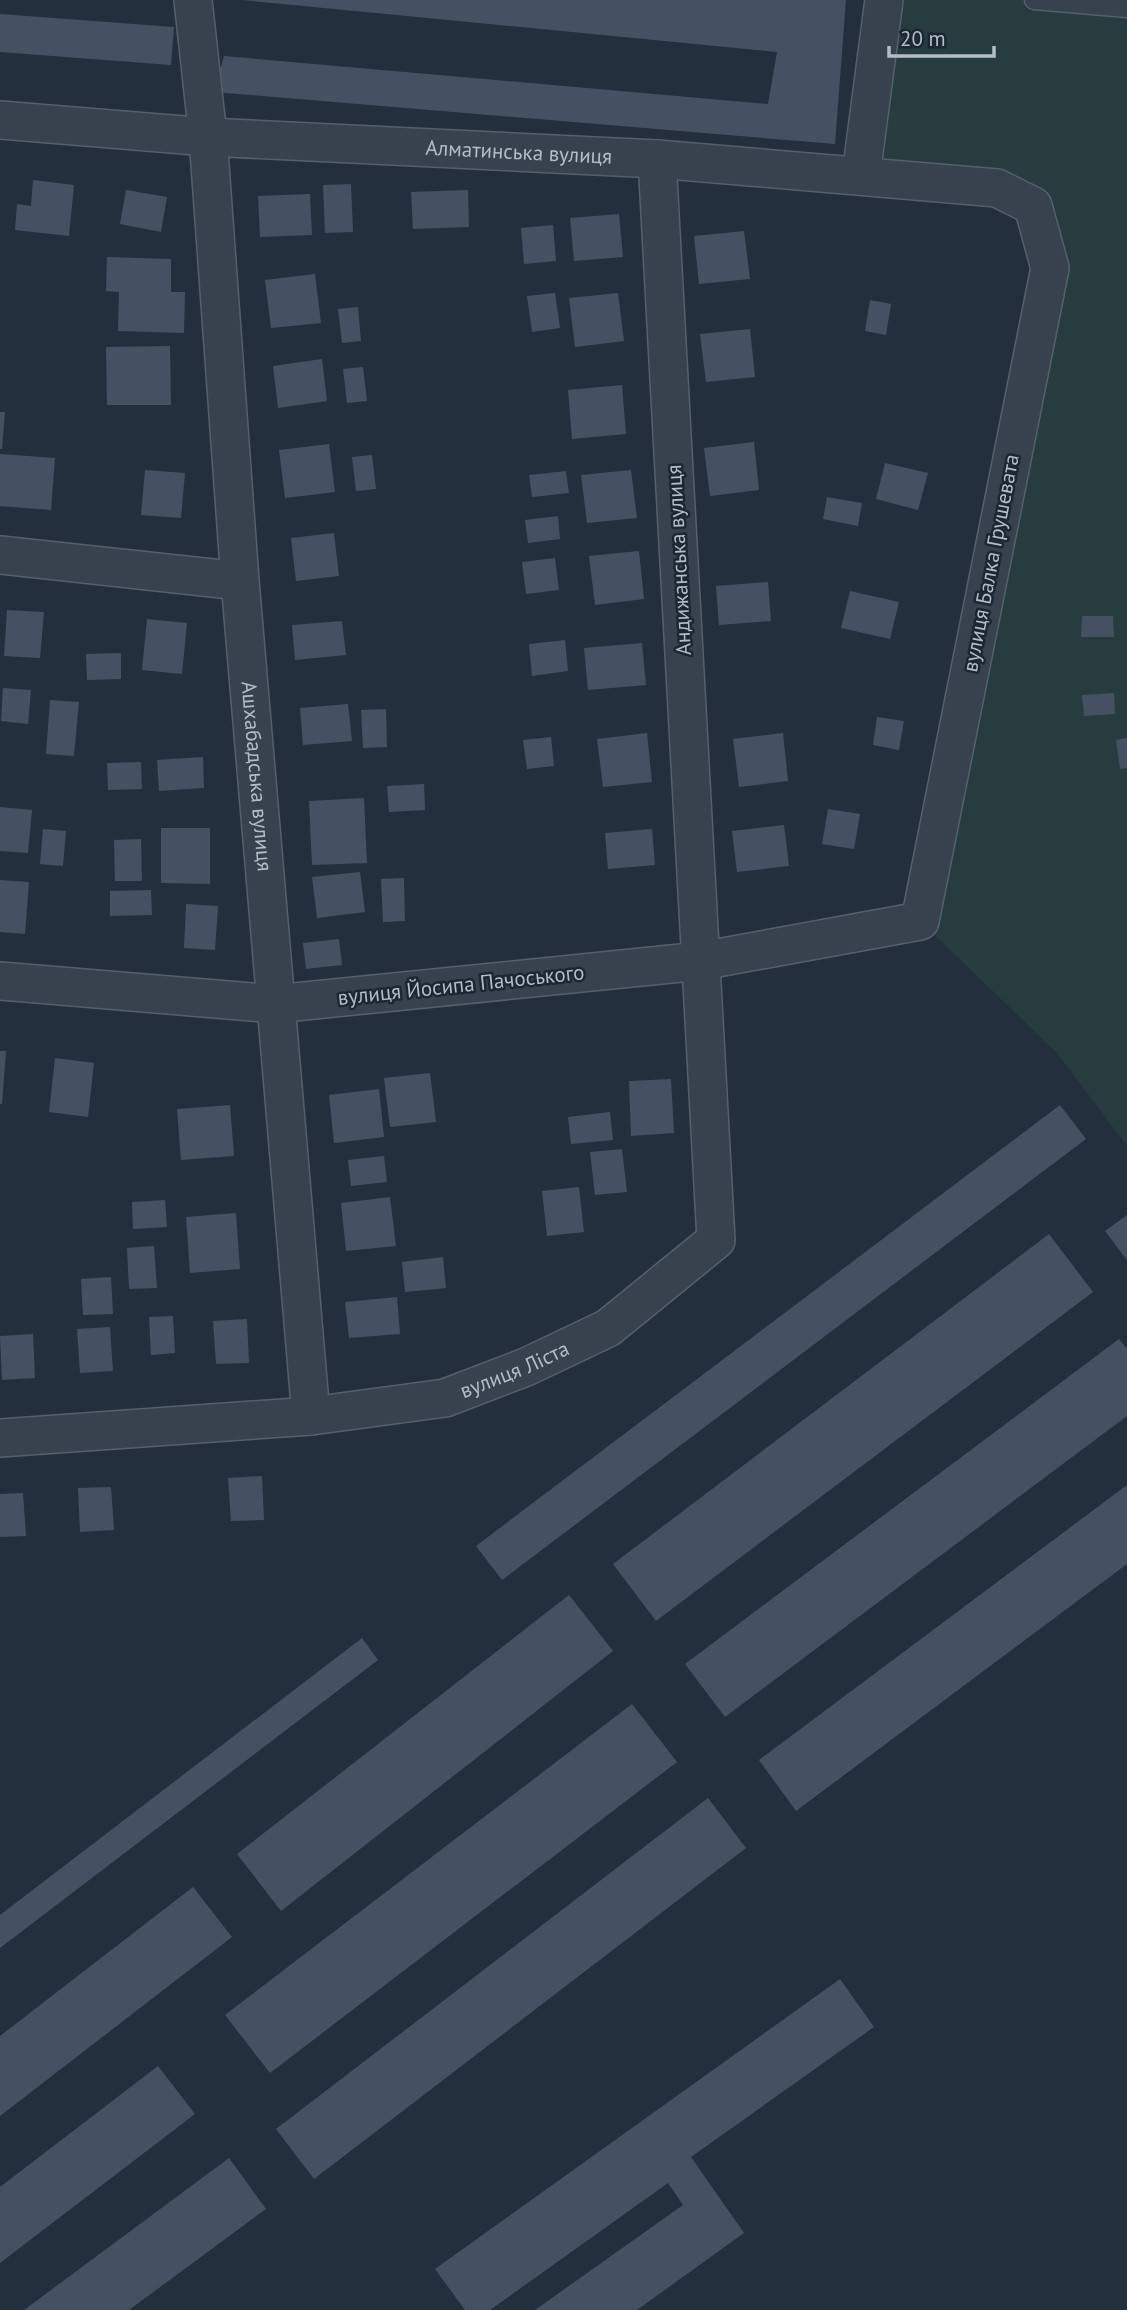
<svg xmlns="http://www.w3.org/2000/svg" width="1127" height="2310" font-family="'PT Sans',sans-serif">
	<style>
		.green { fill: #263c3f }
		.building { fill: #455162 }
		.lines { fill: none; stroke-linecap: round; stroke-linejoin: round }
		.service-casing { stroke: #565f6c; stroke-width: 21 }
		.minor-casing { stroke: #565f6c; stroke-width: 40 }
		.service { stroke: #38414e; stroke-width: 18 }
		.minor { stroke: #38414e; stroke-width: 37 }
		.labels { text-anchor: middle; stroke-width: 5; stroke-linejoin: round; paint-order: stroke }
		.street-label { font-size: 21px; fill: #b4bcc9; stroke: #1d2633 }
	</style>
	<rect width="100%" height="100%" fill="#242f3e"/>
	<polygon class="green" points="884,0 1127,0 1127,1146 1057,1053 920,921 1050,268 1033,206 861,175"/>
	<g class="building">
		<polygon points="242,0 846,0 835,144 214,92 224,56 768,104 777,52"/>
		<polygon points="0,14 174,27 171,65 0,52"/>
		<polygon points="33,180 74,185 69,236 15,230 17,204 31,206"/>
		<polygon points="351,184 353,232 325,233 323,185"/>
		<polygon points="126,190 167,197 161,232 120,224"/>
		<polygon points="468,190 469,227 413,229 411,192"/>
		<polygon points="310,194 312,235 260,237 258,196"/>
		<polygon points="619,214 623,257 574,261 570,218"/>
		<polygon points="553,225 556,261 524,264 521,228"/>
		<polygon points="744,231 750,279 699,284 694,236"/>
		<polygon points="107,257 171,259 171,292 185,292 184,333 118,331 119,292 106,291"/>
		<polygon points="315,274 321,323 271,328 265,280"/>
		<polygon points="555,293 560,328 532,332 527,296"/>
		<polygon points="618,293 624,341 575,347 569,298"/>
		<polygon points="870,300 891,304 886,335 865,331"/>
		<polygon points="358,307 361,341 342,343 338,309"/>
		<polygon points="750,329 755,377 706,382 700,334"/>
		<polygon points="170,346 171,405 107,405 106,347"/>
		<polygon points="322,359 327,401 278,408 273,366"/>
		<polygon points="363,367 367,401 347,403 343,369"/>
		<polygon points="622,385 626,434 572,439 568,390"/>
		<polygon points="0,412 5,412 2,449 0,449"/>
		<polygon points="754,442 759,490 710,496 704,448"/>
		<polygon points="329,444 335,492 285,498 279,450"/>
		<polygon points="0,454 55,458 51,510 0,506"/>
		<polygon points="372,455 376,489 356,491 352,457"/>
		<polygon points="885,463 928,473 918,510 876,499"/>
		<polygon points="145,470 185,473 181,518 141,515"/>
		<polygon points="631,470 637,518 587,523 581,475"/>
		<polygon points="566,471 569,493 532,497 529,475"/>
		<polygon points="827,497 862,503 858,526 823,519"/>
		<polygon points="558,516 560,539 528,543 525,520"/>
		<polygon points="334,533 339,576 296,581 291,538"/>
		<polygon points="639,551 644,599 595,605 589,556"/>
		<polygon points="555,558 559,590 526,594 522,562"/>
		<polygon points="768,582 771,621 719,625 716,586"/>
		<polygon points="850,591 899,602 890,639 841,628"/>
		<polygon points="7,610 44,612 40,658 4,656"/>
		<polygon points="1082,616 1113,616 1114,637 1081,637"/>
		<polygon points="147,619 187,623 182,674 142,670"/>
		<polygon points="342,621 346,655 295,660 292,625"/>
		<polygon points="565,640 568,671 532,676 529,644"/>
		<polygon points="642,643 646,685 588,690 584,648"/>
		<polygon points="121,653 121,679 87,680 86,654"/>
		<polygon points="3,688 31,690 28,724 1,721"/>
		<polygon points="1114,693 1115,714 1084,716 1082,695"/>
		<polygon points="50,700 79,702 74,756 46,754"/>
		<polygon points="348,704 352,741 303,745 300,708"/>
		<polygon points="386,709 387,747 363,748 361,710"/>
		<polygon points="877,717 904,721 899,750 873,745"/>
		<polygon points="647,733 652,782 603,787 597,739"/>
		<polygon points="783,733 788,781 739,787 733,739"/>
		<polygon points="551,737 554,766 527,769 523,740"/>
		<polygon points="1127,738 1127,768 1120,769 1116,740"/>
		<polygon points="203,757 204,788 159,791 157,760"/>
		<polygon points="141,762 142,789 108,790 107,763"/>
		<polygon points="424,784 425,810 389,812 387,786"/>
		<polygon points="364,798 367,863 312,865 309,801"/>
		<polygon points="0,807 32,810 28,853 0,851"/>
		<polygon points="828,809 860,814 854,849 822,844"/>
		<polygon points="784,825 789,866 737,872 732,831"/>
		<polygon points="161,828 210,828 210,884 161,883"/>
		<polygon points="43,829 66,831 63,866 40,864"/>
		<polygon points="652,829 655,865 608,869 605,833"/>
		<polygon points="141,839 142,881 115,881 114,840"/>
		<polygon points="360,872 365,912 317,918 312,877"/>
		<polygon points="404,878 405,921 383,922 381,879"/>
		<polygon points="0,880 29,882 25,934 0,932"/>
		<polygon points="151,890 152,915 110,916 110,891"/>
		<polygon points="186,904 218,906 215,950 184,948"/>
		<polygon points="339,939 342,965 306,969 303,943"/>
		<polygon points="0,1051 6,1051 2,1104 0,1104"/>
		<polygon points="55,1058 94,1063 88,1117 49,1112"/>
		<polygon points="430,1073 436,1122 390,1127 384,1078"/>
		<polygon points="671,1079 674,1133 631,1136 629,1081"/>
		<polygon points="379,1089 384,1137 334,1143 329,1095"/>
		<polygon points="230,1105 234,1156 181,1160 177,1109"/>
		<polygon points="1060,1105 1086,1139 502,1580 476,1546"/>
		<polygon points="610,1112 613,1140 571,1144 568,1117"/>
		<polygon points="622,1149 627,1192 595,1195 590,1152"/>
		<polygon points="384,1156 387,1182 351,1186 348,1160"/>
		<polygon points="579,1187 584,1232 547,1236 542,1191"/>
		<polygon points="390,1197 396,1246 346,1251 341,1203"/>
		<polygon points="165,1200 167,1227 133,1229 132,1202"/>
		<polygon points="236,1213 240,1269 190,1273 186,1217"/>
		<polygon points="1127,1215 1127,1260 1105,1231"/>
		<polygon points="1049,1234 1093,1292 656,1621 613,1564"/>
		<polygon points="154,1246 157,1288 129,1289 127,1248"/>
		<polygon points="443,1257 446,1288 405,1292 402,1262"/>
		<polygon points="111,1277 113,1314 83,1315 81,1279"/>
		<polygon points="397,1297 400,1334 349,1338 345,1302"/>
		<polygon points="173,1316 175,1353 151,1355 149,1317"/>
		<polygon points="247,1319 249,1363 216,1364 213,1321"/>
		<polygon points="110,1327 113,1371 80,1373 77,1329"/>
		<polygon points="33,1334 35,1378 2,1380 0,1336"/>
		<polygon points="1119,1339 1127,1349 1127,1416 725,1717 685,1664"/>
		<polygon points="262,1476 264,1520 231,1521 228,1478"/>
		<polygon points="1127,1485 1127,1564 796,1811 759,1760"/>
		<polygon points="111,1487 114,1530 80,1532 78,1488"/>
		<polygon points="23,1493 26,1536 0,1537 0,1494"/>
		<polygon points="569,1595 613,1651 281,1911 237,1854"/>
		<polygon points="362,1638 378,1660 0,1948 0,1915"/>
		<polygon points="632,1704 677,1762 270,2073 225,2015"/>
		<polygon points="708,1798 746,1848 314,2179 276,2129"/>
		<polygon points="193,1887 232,1937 0,2116 0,2036"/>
		<polygon points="840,1979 874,2027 691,2157 744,2233 637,2310 535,2310 683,2205 668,2183 490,2310 465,2310 435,2269"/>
		<polygon points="158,2066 195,2114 0,2263 0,2187"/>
		<polygon points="229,2158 266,2209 129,2310 24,2310"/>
	</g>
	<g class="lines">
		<g class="service-casing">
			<polyline id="service" points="1034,0 1127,8"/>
		</g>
		<g class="minor-casing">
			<g id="minor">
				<path id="s1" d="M193,0L208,137L240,581L311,1416"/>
				<path id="s2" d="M0,120L208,137L657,159L997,188L1033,206L1050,268L920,921L701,961L275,1004L0,981"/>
				<polyline points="861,175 884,0"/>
				<polyline points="0,555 240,581"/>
				<path id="s3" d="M0,1438L311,1416L445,1398L526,1367L608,1328L716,1240L657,159"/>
			</g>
		</g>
		<use href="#service" class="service"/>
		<use href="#minor" class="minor"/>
	</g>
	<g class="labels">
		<g class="street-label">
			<text dy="7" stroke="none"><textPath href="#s2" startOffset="520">Алматинська вулиця</textPath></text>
			<text transform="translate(679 560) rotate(-93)" y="7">Андижанська вулиця</text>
			<text transform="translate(991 563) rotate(-79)" y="7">вулиця Балка Грушевата</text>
			<text dy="7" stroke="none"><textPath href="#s1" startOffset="779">Ашхабадська вулиця</textPath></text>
			<text transform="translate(461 985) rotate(-6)" y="7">вулиця Йосипа Пачоського</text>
			<text dy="7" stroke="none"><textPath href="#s3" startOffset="522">вулиця Ліста</textPath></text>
		</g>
	</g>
	<path d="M889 46v10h105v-10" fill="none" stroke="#b4bcc9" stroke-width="3.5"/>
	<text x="900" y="46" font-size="21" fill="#b4bcc9" stroke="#1d2633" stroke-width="5" paint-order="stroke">20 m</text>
</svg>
